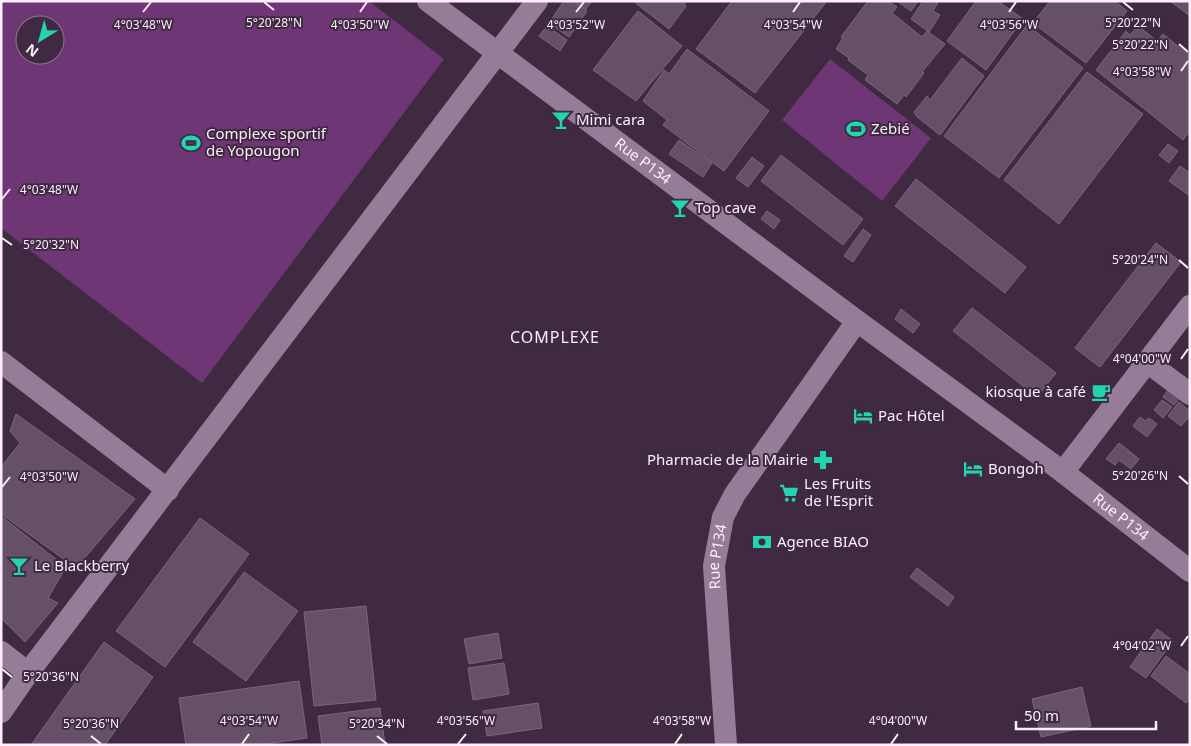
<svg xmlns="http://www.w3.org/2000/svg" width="1191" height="746" font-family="'Noto Sans',sans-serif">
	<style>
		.green { fill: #6f3675; fill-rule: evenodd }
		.building { fill: #665068; stroke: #7d657f }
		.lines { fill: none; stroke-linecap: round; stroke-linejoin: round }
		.minor { stroke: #957c97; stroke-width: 22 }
		.ticks { fill: none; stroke: #fbedfc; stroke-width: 2 }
		.labels { text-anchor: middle; stroke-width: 4; stroke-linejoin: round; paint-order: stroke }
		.poi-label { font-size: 15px; fill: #fbedfc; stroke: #3f2a41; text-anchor: start }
		.street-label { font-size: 15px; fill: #fbedfc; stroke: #3f2a41 }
		.neighbourhood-label { font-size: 16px; letter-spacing: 1px; fill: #fbedfc; stroke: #3f2a41 }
		.ticks-label { font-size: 12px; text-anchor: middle; fill: #fbedfc; stroke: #3f2a41; stroke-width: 4; stroke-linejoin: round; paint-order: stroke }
	</style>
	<rect width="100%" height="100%" fill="#3f2a41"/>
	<g class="green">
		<path d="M1,1H369L444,59L202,383L1,228ZM25,25H55V55H25Z"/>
		<polygon points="830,59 931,138 882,201 782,120"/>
	</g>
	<g class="building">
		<polygon points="564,1 573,1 587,11 569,37 549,23"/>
		<polygon points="574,1 592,1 586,9"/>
		<polygon points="633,1 686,1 684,4 686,6 669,29"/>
		<polygon points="732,1 827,1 755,93 696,49"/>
		<polygon points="868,1 888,1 897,7 892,13 922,37 927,31 945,44 922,72 924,73 906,97 904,95 897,104 865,80 868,75 848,60 849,58 836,49 843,38 841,37"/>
		<polygon points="897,1 918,1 911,11"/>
		<polygon points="923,1 939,1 933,11 940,15 929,32 911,19"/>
		<polygon points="976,1 998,1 1023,19 986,70 947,41"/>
		<polygon points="1050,1 1115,1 1127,11 1086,63 1033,23"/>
		<polygon points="1170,1 1190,1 1190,16"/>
		<polygon points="638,11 682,46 636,101 593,70"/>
		<polygon points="1027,25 1083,68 999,178 944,136"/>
		<polygon points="547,26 567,40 560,51 539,36"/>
		<polygon points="1138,26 1157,41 1163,34 1190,56 1190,131 1183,140 1096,70 1126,31 1130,35"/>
		<polygon points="687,49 769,111 724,171 663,125 667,120 643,101 664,70 669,74"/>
		<polygon points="962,58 984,76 940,135 917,117 914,112 927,96 930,100"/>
		<polygon points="1087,72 1143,114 1059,224 1004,180"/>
		<polygon points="679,140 712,163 703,177 669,154"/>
		<polygon points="1168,144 1178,151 1169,163 1159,155"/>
		<polygon points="781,155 863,219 843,245 761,181"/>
		<polygon points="752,157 764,166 748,187 736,178"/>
		<polygon points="1180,166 1190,173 1190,196 1169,181"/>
		<polygon points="916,179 1026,267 1005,293 895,206"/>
		<polygon points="767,211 780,220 774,229 761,219"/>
		<polygon points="863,229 871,235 853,262 844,256"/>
		<polygon points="1156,243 1181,262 1100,367 1075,348"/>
		<polygon points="972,308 1056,373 1037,397 953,331"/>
		<polygon points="901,309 920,324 913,333 895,319"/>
		<polygon points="1169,388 1181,396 1174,405 1163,397"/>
		<polygon points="1162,400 1172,407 1163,418 1154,410"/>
		<polygon points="1179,402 1190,411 1190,416 1181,426 1168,416"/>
		<polygon points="16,414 135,499 76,568 1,514 1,467 20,443 10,431"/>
		<polygon points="1140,417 1145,421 1149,418 1157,424 1147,437 1133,426"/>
		<polygon points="1119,443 1139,459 1131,469 1119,460 1115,465 1106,459"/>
		<polygon points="1,516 66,567 48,598 58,603 25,642 1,618"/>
		<polygon points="200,518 249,554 165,667 116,631"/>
		<polygon points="917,568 954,597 948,606 910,577"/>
		<polygon points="244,572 298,611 246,681 193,642"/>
		<polygon points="366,606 376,700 314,706 304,612"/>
		<polygon points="1157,629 1173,641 1146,678 1130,667"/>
		<polygon points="498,633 502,658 469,664 464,639"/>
		<polygon points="104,642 153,677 105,745 31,745"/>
		<polygon points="1166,656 1190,674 1190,699 1186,703 1151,676"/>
		<polygon points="504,663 509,694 473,700 468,668"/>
		<polygon points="299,681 307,738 257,745 186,745 179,698"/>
		<polygon points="1082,687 1091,726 1041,737 1032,699"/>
		<polygon points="538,703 542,728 487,736 483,711"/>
		<polygon points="380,708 385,745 322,745 318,716"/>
	</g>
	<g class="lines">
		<g class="minor">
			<path id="s1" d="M428,1L857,321L1063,472L1190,571"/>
			<polyline points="1,362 168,490"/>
			<polyline points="1147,362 1190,394"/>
			<polyline points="1063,472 1190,306"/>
			<polyline points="1,652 28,673"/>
			<polyline points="1,712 28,673 537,1"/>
			<path id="s2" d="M726,745L714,566L723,517L735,494L857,321"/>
		</g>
	</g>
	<path class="ticks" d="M264,2L274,10M1123,2L1133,10M143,12L151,2M360,12L367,2M576,12L584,2M793,12L800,2M1009,12L1016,2M1179,44L1188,52M1181,71L1188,61M2,199L10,189M2,238L12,245M1179,260L1188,268M1181,359L1188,349M1179,476L1188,484M2,487L10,477M1181,646L1188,636M2,669L12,677M91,736L101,744M377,736L387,744M242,744L249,734M458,744L466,734M675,744L682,734M891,744L898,734"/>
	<defs>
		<g id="bar-bare" transform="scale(1.5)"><path d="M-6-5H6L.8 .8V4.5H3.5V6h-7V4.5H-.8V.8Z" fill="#21d5b0" stroke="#3f2a41" stroke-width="2.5" paint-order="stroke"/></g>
		<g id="stadium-bare" transform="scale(1.5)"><path d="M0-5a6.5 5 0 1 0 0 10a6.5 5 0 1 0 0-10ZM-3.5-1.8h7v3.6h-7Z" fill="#21d5b0" stroke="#3f2a41" stroke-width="2.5" paint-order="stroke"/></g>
		<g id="cafe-bare" transform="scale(1.5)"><path d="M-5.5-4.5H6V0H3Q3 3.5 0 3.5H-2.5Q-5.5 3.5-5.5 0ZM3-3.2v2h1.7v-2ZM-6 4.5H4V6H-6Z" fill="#21d5b0" stroke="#3f2a41" stroke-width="2.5" paint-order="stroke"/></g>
		<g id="hotel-bare" transform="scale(1.5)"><path d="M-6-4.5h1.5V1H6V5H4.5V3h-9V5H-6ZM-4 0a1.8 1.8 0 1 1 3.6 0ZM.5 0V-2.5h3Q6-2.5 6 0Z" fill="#21d5b0" stroke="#3f2a41" stroke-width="2.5" paint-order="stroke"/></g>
		<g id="pharmacy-bare" transform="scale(1.5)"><path d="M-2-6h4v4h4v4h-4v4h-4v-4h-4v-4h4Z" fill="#21d5b0" stroke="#3f2a41" stroke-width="2.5" paint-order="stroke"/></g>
		<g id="supermarket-bare" transform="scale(1.5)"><path d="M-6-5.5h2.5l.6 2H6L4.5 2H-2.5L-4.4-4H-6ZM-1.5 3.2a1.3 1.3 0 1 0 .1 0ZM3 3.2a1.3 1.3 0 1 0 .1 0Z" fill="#21d5b0" stroke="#3f2a41" stroke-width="2.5" paint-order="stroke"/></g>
		<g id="bank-bare" transform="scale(1.5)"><path d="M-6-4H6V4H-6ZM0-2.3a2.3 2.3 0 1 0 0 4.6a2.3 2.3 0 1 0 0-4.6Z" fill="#21d5b0" stroke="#3f2a41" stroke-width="2.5" paint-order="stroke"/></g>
	</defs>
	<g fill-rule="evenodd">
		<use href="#bar-bare" x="561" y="120"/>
		<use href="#stadium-bare" x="856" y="129"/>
		<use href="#stadium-bare" x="191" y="143"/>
		<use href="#bar-bare" x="680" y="208"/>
		<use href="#cafe-bare" x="1101" y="392"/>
		<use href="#hotel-bare" x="863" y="416"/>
		<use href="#pharmacy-bare" x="823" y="460"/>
		<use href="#hotel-bare" x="973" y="469"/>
		<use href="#supermarket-bare" x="789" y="493"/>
		<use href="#bank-bare" x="762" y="542"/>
		<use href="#bar-bare" x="19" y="566"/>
	</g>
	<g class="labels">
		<g class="poi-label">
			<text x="576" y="125">Mimi cara</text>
			<text x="871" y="134">Zebié</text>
			<text x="206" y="139">Complexe sportif<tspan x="206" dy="17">de Yopougon</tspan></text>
			<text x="695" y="213">Top cave</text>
			<text x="1086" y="397" text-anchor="end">kiosque à café</text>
			<text x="878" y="421">Pac Hôtel</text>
			<text x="808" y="465" text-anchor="end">Pharmacie de la Mairie</text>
			<text x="988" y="474">Bongoh</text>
			<text x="804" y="489">Les Fruits<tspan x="804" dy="17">de l'Esprit</tspan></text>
			<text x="777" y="547">Agence BIAO</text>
			<text x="34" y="571">Le Blackberry</text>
		</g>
		<g class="street-label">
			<text dy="5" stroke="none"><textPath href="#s1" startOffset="268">Rue P134</textPath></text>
			<text dy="5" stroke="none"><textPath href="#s1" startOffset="864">Rue P134</textPath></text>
			<text dy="5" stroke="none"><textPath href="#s2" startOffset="189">Rue P134</textPath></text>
		</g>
		<g class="neighbourhood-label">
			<text x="555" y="343">COMPLEXE</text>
		</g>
	</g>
	<g class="ticks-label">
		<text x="274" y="27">5°20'28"N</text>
		<text x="1133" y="27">5°20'22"N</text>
		<text x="143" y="29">4°03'48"W</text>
		<text x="360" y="29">4°03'50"W</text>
		<text x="576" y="29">4°03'52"W</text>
		<text x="793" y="29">4°03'54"W</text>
		<text x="1009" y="29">4°03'56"W</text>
		<text x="1140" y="49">5°20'22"N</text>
		<text x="1142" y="76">4°03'58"W</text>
		<text x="49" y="194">4°03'48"W</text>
		<text x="51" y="249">5°20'32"N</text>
		<text x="1140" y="264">5°20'24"N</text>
		<text x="1142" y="363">4°04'00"W</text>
		<text x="1140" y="480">5°20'26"N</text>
		<text x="49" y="481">4°03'50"W</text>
		<text x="1142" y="650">4°04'02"W</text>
		<text x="51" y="681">5°20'36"N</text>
		<text x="249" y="725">4°03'54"W</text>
		<text x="466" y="725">4°03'56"W</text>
		<text x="682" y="725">4°03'58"W</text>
		<text x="898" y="725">4°04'00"W</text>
		<text x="91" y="728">5°20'36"N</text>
		<text x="377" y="728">5°20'34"N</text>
	</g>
	<rect width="1191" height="746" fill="none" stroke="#fbedfc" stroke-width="5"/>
	<g transform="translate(40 40) rotate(217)"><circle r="24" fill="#3f2a41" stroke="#8a788c"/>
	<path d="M0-4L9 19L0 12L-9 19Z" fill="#21d5b0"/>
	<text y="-8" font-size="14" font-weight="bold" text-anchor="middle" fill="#fbedfc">N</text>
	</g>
	<path d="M1016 721v8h140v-8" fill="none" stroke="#fbedfc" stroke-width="2.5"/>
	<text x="1024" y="721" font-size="15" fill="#fbedfc" stroke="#3f2a41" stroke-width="4" paint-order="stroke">50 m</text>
</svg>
